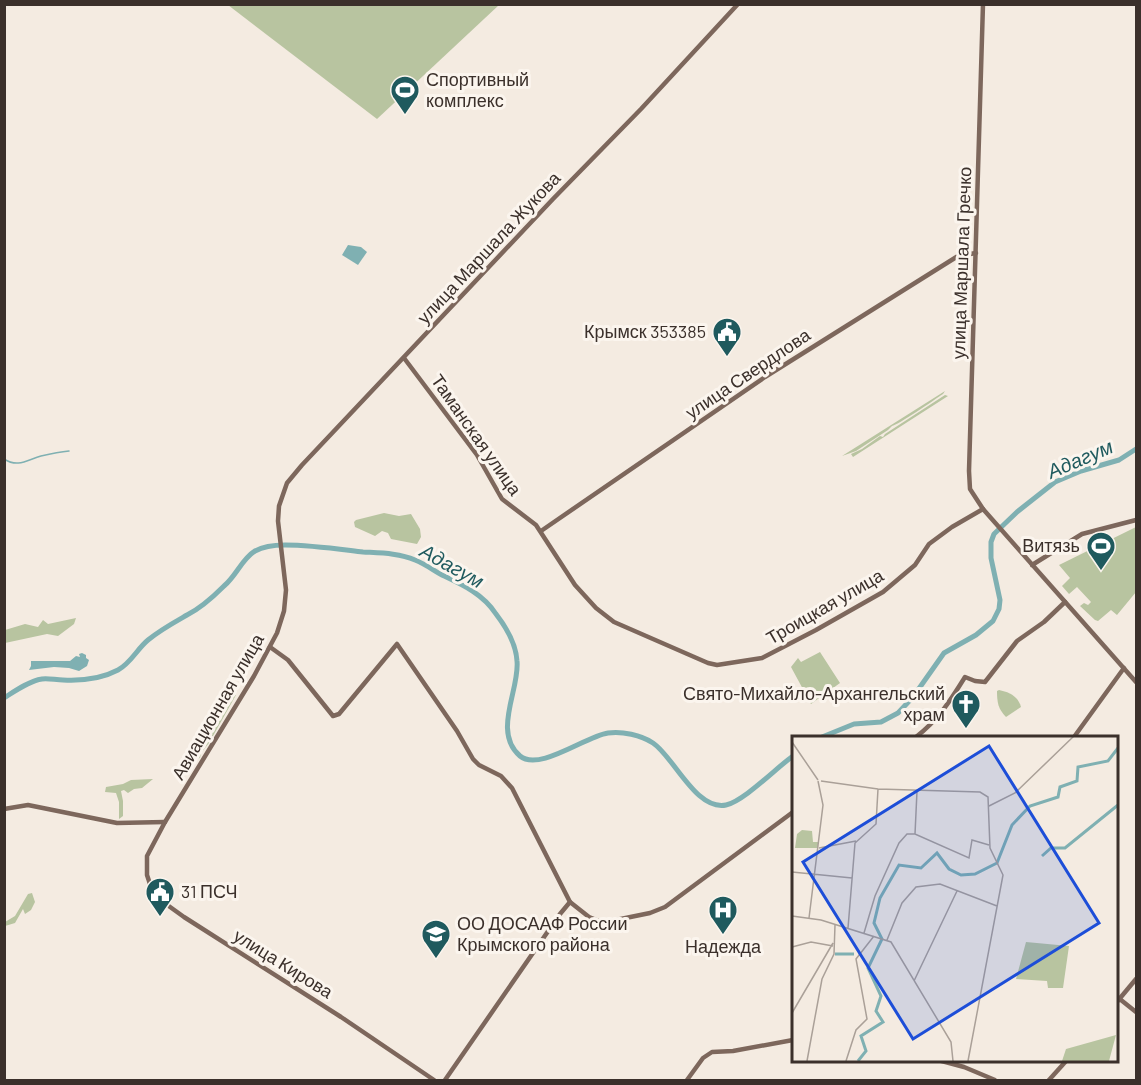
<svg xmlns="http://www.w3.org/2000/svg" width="1141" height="1085" font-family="Barlow,sans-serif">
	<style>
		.green { fill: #b8c4a0 }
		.water { fill: #7fb0b2 }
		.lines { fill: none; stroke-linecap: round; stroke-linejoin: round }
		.stream { stroke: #7fb0b2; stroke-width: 1.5 }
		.river { stroke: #7fb0b2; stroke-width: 5 }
		.major { stroke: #7d675c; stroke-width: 4.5 }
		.labels { text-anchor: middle; stroke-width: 6; stroke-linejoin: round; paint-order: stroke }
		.poi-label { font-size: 18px; fill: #3b302b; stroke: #fbf5ee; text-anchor: start }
		.street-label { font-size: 18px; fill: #3b302b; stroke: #fbf5ee }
		.water-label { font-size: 20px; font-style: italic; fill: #1f5a5e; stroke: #fbf5ee }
		.inset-river { fill: none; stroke: #7fb0b2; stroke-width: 3 }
		.inset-road { fill: none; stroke: #aaa098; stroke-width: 1.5 }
		.view { fill: #1d4ed8; fill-opacity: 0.15; stroke: #1d4ed8; stroke-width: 3 }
		.inset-edge { fill: none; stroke: #3b302b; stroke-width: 3 }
	</style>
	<rect width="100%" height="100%" fill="#f4ebe1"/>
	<g class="green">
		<polygon points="228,5 499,5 377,119"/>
		<path d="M945,391L943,394C934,400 898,425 892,426L888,430L856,451L842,456Z"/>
		<polygon points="945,395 948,396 853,457 851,454 862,449 880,436 883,437 885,434"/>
		<polygon points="384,513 399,516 411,514 420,529 421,537 417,544 391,539 388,533 382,531 375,536 355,527 354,522 356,520"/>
		<polygon points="1136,527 1136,592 1117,615 1111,610 1098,621 1095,620 1080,606 1084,603 1088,605 1091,602 1077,587 1069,594 1062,586 1070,578 1059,565"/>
		<polygon points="76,618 74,624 58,636 47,634 5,643 5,630 25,624 38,627 43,620 48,624"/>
		<polygon points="820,652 840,683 811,704 791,667 798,658 801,662"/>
		<path d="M999,690C1009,692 1018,696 1021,707L1006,717C998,709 997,702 997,691Z"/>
		<polygon points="233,693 236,695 209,743 201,753 200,758 196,759 193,754 197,752 198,746"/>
		<polygon points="153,779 142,788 134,789 128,793 124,790 121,791 123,801 123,816 119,819 119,802 116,793 105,792 106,787 123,784 131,780"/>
		<polygon points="32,893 35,902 31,910 25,914 23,909 15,923 5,926 5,922 15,916 28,894"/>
	</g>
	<g class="water">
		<polygon points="348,245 361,247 367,252 358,265 342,255"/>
		<polygon points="82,653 86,655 86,658 89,660 87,666 79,671 69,668 54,667 29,670 31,666 31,661 70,661 76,656 80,657 79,654"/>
	</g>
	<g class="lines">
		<path class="stream" d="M4,459C18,468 27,460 41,456C50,454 60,452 69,451"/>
		<g class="river">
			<path d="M4,698C15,691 29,681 42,679C48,678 56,680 63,680C82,681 101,679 118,670C131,663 137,649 148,640C160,630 173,623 187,615C201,608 213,597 224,586C236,576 242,559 255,551C264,546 275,545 285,545C311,545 338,549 363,552C380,553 399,553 415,560C425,564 433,570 442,575C463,585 483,594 496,614C506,627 516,644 517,661C520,689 492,732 520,756C539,772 586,736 608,733C622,731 641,735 653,743C674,757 696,811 726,805C744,801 776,768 793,756"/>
			<polyline points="822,737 854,724 881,722 898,713 913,697 944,653 976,635 993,621 999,609 1000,600 991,558 991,542 994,534 1017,512 1055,482 1081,471 1119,460 1136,449"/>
		</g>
		<g class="major">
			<polyline points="983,4 969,471 970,489 983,509 1136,682"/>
			<polyline points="404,358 477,455 502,499 536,525 575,585 596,608 614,622 708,663 717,665 762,658 816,630 883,592 915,565 929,544 952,527 983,509"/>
			<polyline points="541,531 765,377 958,256 976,253"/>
			<polyline points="1032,565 1082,534 1136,520"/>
			<polyline points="270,647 288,660 333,716 339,714 397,644 457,731 473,759 479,765 501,776 512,788 570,902 589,917 599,921 606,922 650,913 665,907 793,812"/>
			<path d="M916,737C939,719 950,701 965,677L975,681L985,682L1017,641L1044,622L1065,602"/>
			<polyline points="1074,737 1124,668"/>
			<polyline points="4,809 28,805 117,823 165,822"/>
			<polyline points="1116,996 1136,1012"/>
			<polyline points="1116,1003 1136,979"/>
			<polyline points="938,1060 964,1067 995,1080"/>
			<polyline points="434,1080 341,1017 184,917 159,899 152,890 147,875 147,856 165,822 254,676 277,633 284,611 286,590 278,521 279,506 287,483 302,465 553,199 641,109 738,4"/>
			<polyline points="445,1080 560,914 570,902"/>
			<polyline points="687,1080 703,1058 712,1052 733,1051 793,1040"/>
			<polyline points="1049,1080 1067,1060"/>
		</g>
	</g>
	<defs>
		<g id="stadium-pin" transform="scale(1.5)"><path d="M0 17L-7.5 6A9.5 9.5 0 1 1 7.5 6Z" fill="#1f5a5e" stroke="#fbf5ee"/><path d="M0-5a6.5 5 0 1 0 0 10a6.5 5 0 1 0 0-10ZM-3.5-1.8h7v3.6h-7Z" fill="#fff"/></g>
		<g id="civic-pin" transform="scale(1.5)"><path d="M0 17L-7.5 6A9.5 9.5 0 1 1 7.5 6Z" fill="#1f5a5e" stroke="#fbf5ee"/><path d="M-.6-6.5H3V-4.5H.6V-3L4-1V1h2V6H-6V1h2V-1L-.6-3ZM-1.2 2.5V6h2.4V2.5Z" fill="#fff"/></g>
		<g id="church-pin" transform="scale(1.5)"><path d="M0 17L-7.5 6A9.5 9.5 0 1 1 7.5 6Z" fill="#1f5a5e" stroke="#fbf5ee"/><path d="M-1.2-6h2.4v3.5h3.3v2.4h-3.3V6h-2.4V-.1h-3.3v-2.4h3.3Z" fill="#fff"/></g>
		<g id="hospital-pin" transform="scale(1.5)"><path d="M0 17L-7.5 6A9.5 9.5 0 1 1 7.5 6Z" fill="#1f5a5e" stroke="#fbf5ee"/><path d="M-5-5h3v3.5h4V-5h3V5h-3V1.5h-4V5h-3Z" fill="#fff"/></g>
		<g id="university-pin" transform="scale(1.5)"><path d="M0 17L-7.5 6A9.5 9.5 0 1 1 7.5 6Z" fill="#1f5a5e" stroke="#fbf5ee"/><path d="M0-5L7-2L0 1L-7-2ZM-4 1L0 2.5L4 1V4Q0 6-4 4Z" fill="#fff"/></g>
	</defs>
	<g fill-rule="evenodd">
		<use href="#stadium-pin" x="405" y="90"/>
		<use href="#civic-pin" x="727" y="332"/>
		<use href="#stadium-pin" x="1101" y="546"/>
		<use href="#church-pin" x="966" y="704"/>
		<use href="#civic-pin" x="160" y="892"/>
		<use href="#hospital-pin" x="723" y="910"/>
		<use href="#university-pin" x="436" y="934"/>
	</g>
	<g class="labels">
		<g class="poi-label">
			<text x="426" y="86">Спортивный<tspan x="426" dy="21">комплекс</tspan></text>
			<text x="706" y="338" text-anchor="end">Крымск 353385</text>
			<text x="1080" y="552" text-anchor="end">Витязь</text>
			<text x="945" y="700" text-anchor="end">Свято-Михайло-Архангельский<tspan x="945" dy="21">храм</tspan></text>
			<text x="181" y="898">31 ПСЧ</text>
			<text x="457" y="930">ОО ДОСААФ России<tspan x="457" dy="21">Крымского района</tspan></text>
			<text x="723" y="953" text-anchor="middle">Надежда</text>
		</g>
		<g class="street-label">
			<text transform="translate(489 248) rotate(-47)" y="6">улица Маршала Жукова</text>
			<text transform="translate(962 263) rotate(-88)" y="6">улица Маршала Гречко</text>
			<text transform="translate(748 374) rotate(-34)" y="6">улица Свердлова</text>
			<text transform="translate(476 435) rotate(55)" y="6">Таманская улица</text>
			<text transform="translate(825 607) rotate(-30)" y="6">Троицкая улица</text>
			<text transform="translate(218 707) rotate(-60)" y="6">Авиационная улица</text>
			<text transform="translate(283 964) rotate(32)" y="6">улица Кирова</text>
		</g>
		<g class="water-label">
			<text transform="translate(1080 459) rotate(-23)" y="7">Адагум</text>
			<text transform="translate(452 566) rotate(29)" y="7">Адагум</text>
		</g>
	</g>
	<g transform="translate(792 736)">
		<rect width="326" height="326" fill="#f4ebe1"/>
		<path d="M10,94L20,95L21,106H26V112H3L5,98ZM234,206L277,210L271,252H256L255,245L224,243ZM324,299L317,325H270L274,313Z" fill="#b8c4a0"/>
		<path class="inset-river" d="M250,120L259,112H273L326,69M43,218H62M66,325L74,315L69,300L91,286L84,275L89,260L76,232L90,203L82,187L88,162L107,129L129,132L145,117L157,133L169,139L183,138L205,127L220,89L238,70L266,61L268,51L285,45L286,31L316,25L326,12"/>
		<path class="inset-road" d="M0,6L26,44M29,45L86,53L188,56L196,61L198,112L211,139L176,325M197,70L223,57L282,0M123,98L125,55M27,112L64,105M0,136L60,142M0,180L29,184L99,206L159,306L161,325M17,182L31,69L26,45M56,192L63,107L84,88L86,53M72,197L83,160L107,107L115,98H123L177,122L180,104L197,109M95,204L110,167L124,151L148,148L205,170M0,211L19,206L41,210M122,245L165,155M0,277L41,207M15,325L30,243L42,218L43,189M54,325L64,294L75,283L64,223L82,200"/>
		<path class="view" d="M197,10L307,187L121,303L11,126Z"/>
		<rect width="326" height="326" class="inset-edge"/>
	</g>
	<rect width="1141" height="1085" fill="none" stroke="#3b302b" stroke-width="12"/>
</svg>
